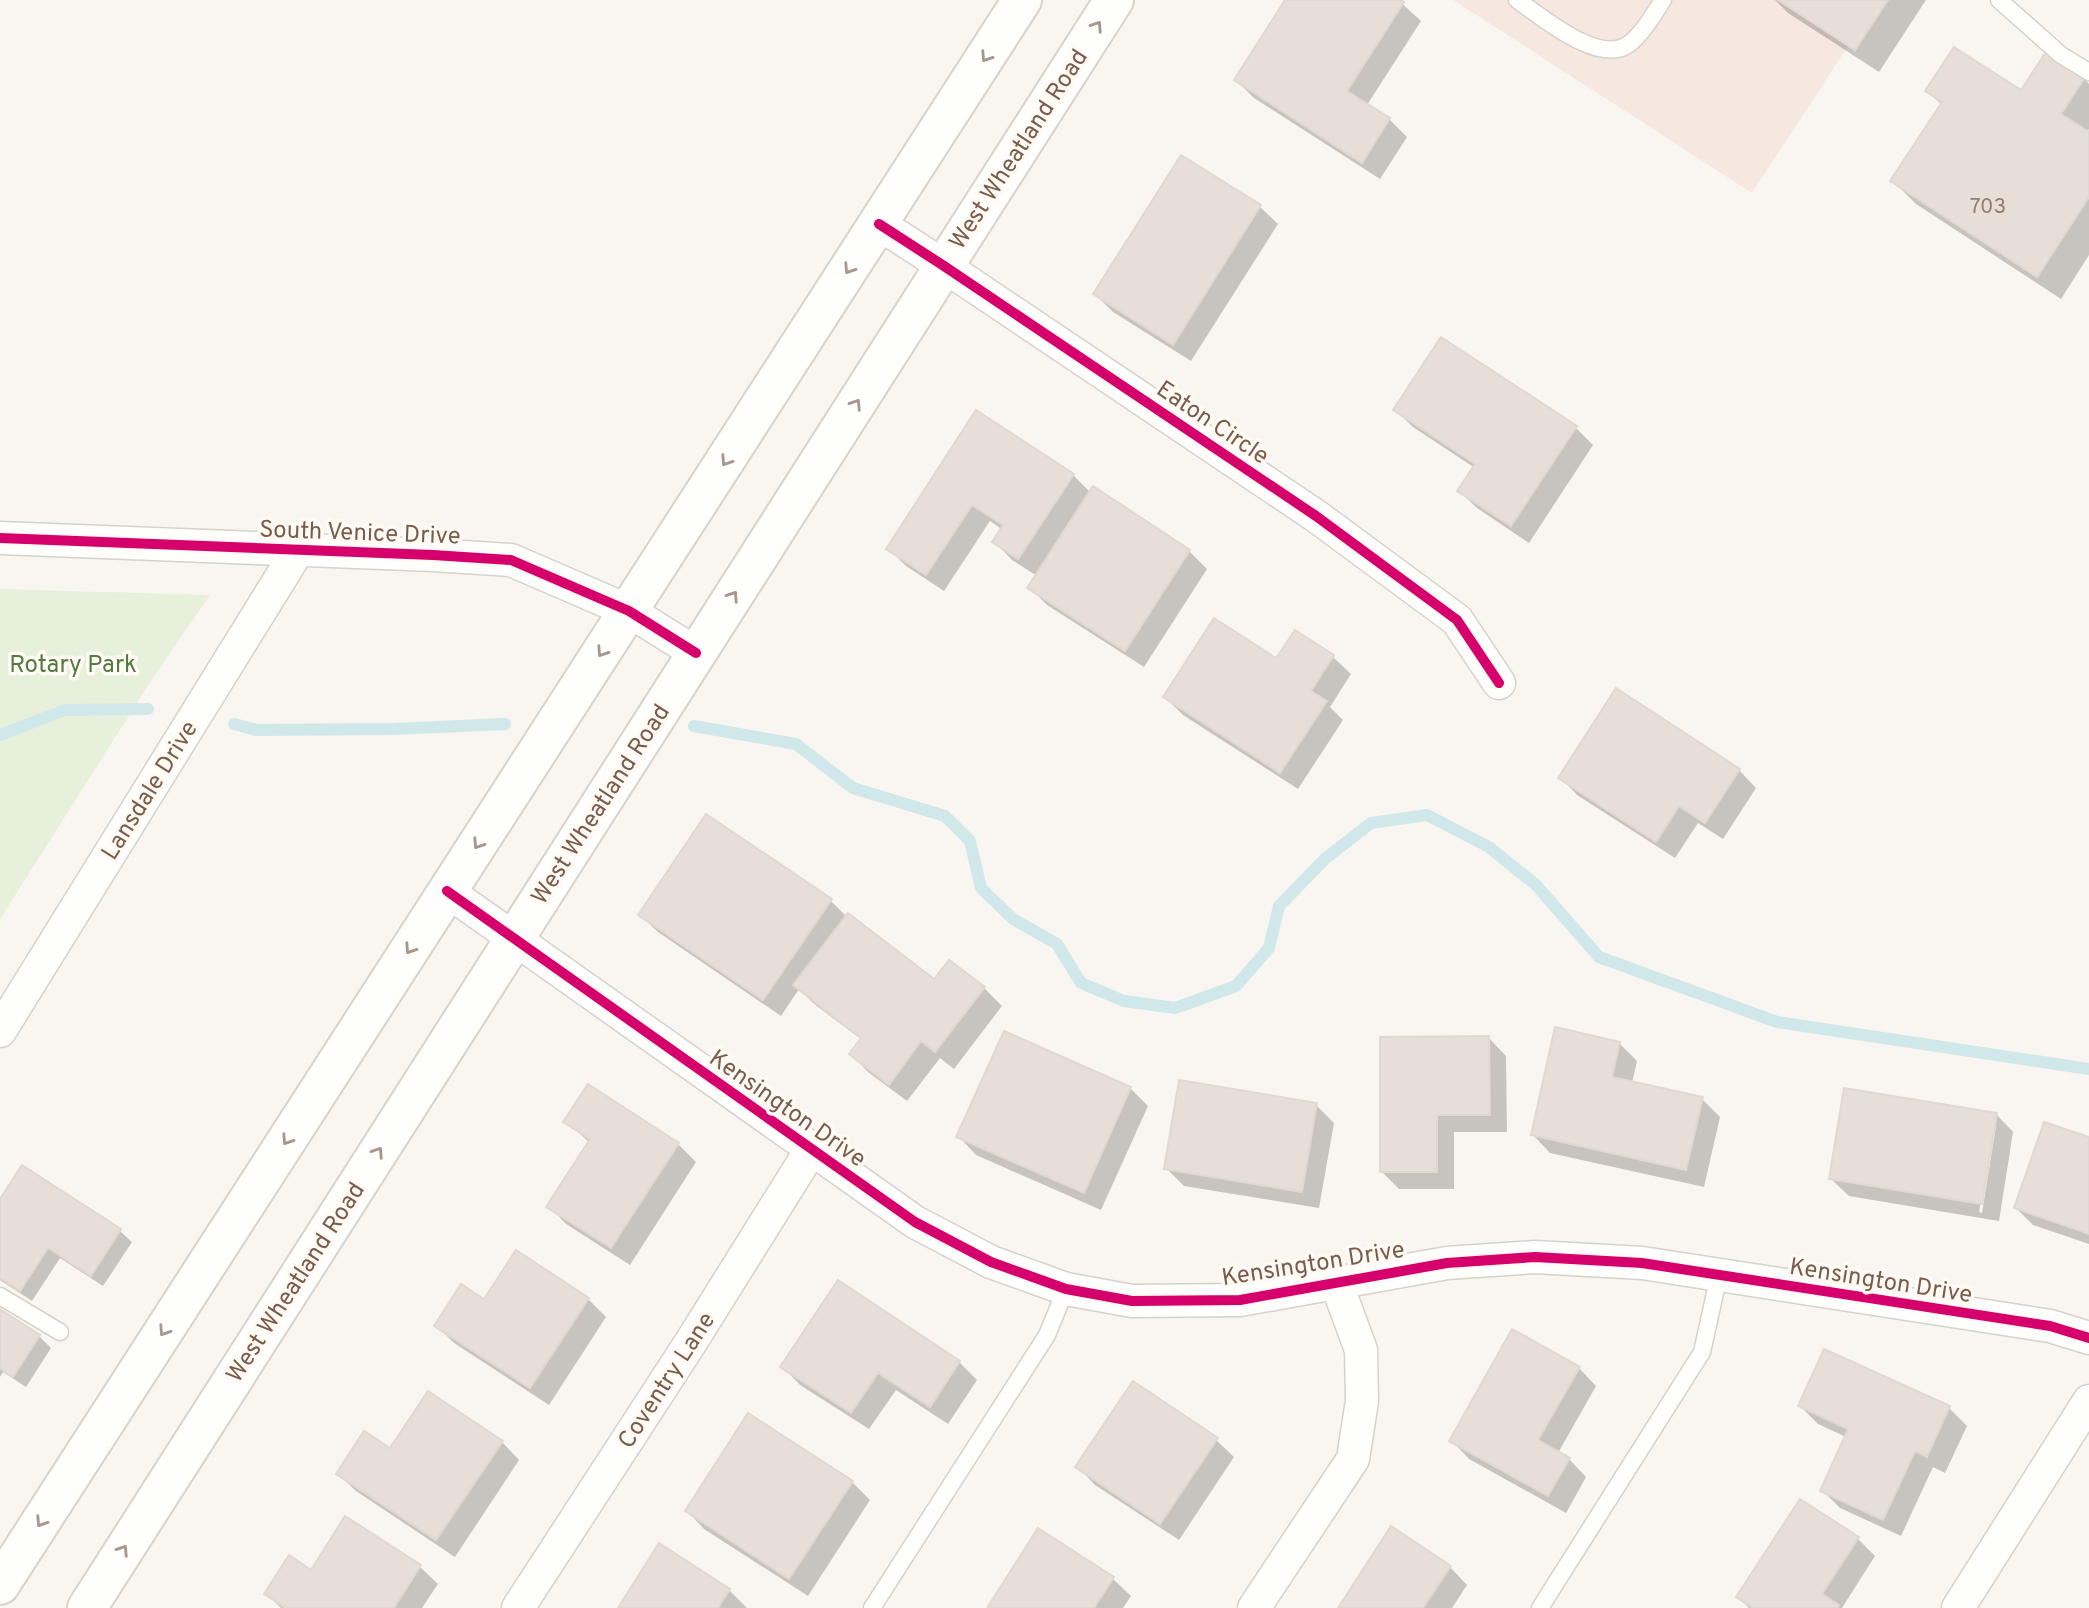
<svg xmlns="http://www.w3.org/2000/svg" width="2089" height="1608" font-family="Overpass,sans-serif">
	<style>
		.commercial { fill: #f6e8e1 }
		.green { fill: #e7f0db }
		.shadow { fill: #0003; fill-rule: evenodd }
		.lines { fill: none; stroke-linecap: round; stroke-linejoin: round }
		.stream { stroke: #d0e8ea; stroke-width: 12 }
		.building { fill: #e6ded7; stroke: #e2d8d2; stroke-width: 2 }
		.service-casing { stroke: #d7d1cb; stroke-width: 19 }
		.minor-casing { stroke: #d7d1cb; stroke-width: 35 }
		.secondary-casing { stroke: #d9d2cb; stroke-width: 42 }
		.service { stroke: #fefefd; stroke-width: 16 }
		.minor { stroke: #fefefd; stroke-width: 32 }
		.secondary { stroke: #fefefd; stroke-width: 38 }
		.cycleway-casing { stroke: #fffaf3; stroke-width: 15 }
		.cycleway { stroke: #d6006c; stroke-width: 10 }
		.oneway { stroke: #a8958b }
		.labels { text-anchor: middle; stroke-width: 7; stroke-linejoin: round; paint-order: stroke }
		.number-label { font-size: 21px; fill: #977e72 }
		.street-label { font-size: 24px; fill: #7a5c4d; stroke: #fffaf3 }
		.park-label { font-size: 24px; fill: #537a41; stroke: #fffaf3 }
	</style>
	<rect width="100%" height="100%" fill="#f9f5f0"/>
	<polygon class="commercial" points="1453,0 1878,0 1752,193"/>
	<polygon class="green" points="0,589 210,595 154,676 0,919"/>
	<g class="shadow">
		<polygon points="1287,0 1398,0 1421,21 1367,105 1389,119 1407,137 1380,179 1254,98 1236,80"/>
		<polygon points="1775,0 1926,0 1879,72 1788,13"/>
		<polygon points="2084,78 2089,84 2089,129 2086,133 2089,135 2089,255 2061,299 1916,204 1893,181 1942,105 1927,91 2021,93"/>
		<polygon points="1182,157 1260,207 1278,224 1191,361 1113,312 1095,294"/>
		<polygon points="1395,410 1575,427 1593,445 1529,543 1477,508 1459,491 1475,468 1413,427"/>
		<polygon points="976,412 1073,475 1091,493 1189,551 1207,569 1144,667 1047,605 1030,588 1037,576 1012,560 995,542 1003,530 990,521 944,591 906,566 888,548"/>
		<polygon points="1333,657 1351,674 1330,707 1343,720 1298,789 1183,715 1165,697 1277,660"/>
		<polygon points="1739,770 1756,788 1723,839 1698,823 1675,858 1577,795 1560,777"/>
		<polygon points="830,900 847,917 935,982 950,962 984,988 1002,1006 954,1069 940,1058 907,1101 868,1072 851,1054 862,1040 813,1003 799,989 781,1016 658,932 640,915"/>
		<polygon points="1489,1038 1506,1056 1507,1132 1454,1132 1454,1189 1399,1189 1381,1171"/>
		<polygon points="1619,1043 1637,1061 1632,1083 1702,1099 1720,1117 1704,1187 1550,1153 1533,1135"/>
		<polygon points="1130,1088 1148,1106 1101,1210 976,1155 959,1137"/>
		<polygon points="1316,1105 1334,1123 1319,1208 1184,1186 1166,1168"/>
		<path d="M1996,1114L2013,1132L1999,1221L1849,1196L1831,1179ZM1993,1126H1996L1982,1213L1979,1212Z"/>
		<polygon points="566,1121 678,1144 696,1162 630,1265 566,1224 549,1206 590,1143"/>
		<polygon points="2089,1139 2089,1244 2033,1225 2016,1208"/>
		<polygon points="23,1167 120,1231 132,1242 103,1286 60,1258 32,1301 0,1280 0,1202"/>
		<polygon points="588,1299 606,1317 549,1405 454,1343 436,1325"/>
		<polygon points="0,1311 39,1336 51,1348 26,1387 3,1372 0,1377"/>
		<polygon points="959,1362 977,1380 948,1424 896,1390 869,1429 800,1385 783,1367"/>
		<polygon points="1579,1368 1596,1386 1558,1453 1569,1459 1586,1477 1566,1513 1469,1459 1452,1441"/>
		<polygon points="1800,1406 1949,1408 1967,1426 1945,1473 1933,1467 1901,1536 1840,1508 1822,1490 1846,1437 1818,1424"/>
		<polygon points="1216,1440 1234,1457 1179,1540 1095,1485 1078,1467"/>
		<polygon points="502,1442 519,1460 455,1557 356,1491 338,1474 391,1450"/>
		<polygon points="852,1482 870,1500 808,1596 704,1529 687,1511"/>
		<polygon points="1038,1531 1113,1579 1131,1596 1123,1608 989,1608"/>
		<polygon points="1858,1539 1875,1556 1842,1608 1749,1608 1738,1597"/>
		<polygon points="420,1567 438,1584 422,1608 281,1608 266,1593 311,1572"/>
		<polygon points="1450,1567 1467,1585 1452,1608 1340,1608"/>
		<polygon points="729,1590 747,1608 620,1608"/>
	</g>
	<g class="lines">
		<g class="stream">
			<polyline points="234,724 256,730 393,729 505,724"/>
			<polyline points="694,726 796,744 853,788 945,816 970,841 981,888 1013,919 1057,944 1081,983 1124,1001 1175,1008 1236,986 1269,948 1279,906 1326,858 1371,823 1427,815 1489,847 1536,885 1599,957 1777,1022 2089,1069"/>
			<polyline points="0,735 65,710 148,709"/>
		</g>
	</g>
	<g class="building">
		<polygon points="1285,0 1401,0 1404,2 1347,91 1390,118 1362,163 1234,80"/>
		<polygon points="1778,0 1888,0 1855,50"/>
		<polygon points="1954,47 2021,90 2046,52 2085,77 2061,114 2089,132 2089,197 2037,277 1890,181 1942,102 1925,91"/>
		<polygon points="1181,155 1261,205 1173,345 1093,294"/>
		<polygon points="1441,337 1577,426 1511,526 1457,491 1475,464 1393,410"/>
		<polygon points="976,410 1074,474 1018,559 992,542 1003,525 972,505 926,575 886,549"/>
		<polygon points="1093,486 1190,550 1125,651 1027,588"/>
		<polygon points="1214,618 1276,658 1295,630 1334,655 1311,691 1327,701 1280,773 1163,697"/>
		<polygon points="1616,688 1740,769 1705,823 1679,806 1656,842 1558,778"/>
		<polygon points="706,814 832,899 763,1000 638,915"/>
		<polygon points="848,913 934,979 949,960 985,987 935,1052 921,1041 889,1085 849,1054 861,1038 793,985"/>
		<polygon points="1555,1027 1620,1042 1612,1077 1703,1097 1686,1170 1531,1135"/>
		<polygon points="1004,1031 1131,1087 1084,1193 956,1137"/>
		<polygon points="1489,1036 1490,1115 1437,1115 1437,1172 1380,1172 1380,1037"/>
		<polygon points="1179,1080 1317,1103 1302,1192 1164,1169"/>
		<polygon points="588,1084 679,1143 611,1248 546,1207 590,1139 563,1122"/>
		<polygon points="1844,1088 1997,1113 1982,1204 1829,1179"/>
		<polygon points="2044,1122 2089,1137 2089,1234 2014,1208"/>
		<polygon points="22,1165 121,1229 91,1276 48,1248 20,1291 0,1278 0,1199"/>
		<polygon points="516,1250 589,1298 530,1388 434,1326 461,1284 484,1299"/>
		<polygon points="838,1280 960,1361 930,1407 878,1373 851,1413 780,1367"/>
		<polygon points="0,1309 40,1335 13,1377 0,1368"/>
		<polygon points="1512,1329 1580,1367 1538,1440 1570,1458 1548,1496 1449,1441"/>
		<polygon points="1824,1349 1950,1406 1927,1457 1915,1451 1883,1520 1820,1491 1848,1429 1798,1406"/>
		<polygon points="1133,1381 1218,1438 1160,1524 1075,1467"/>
		<polygon points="428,1391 503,1441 436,1540 336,1474 364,1431 390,1448"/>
		<polygon points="748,1413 853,1481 789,1579 685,1511"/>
		<polygon points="1800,1499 1859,1537 1822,1594 1839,1605 1838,1608 1753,1608 1736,1597"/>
		<polygon points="345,1516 421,1565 394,1608 286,1608 264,1594 289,1555 311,1570"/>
		<polygon points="1391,1526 1451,1566 1423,1608 1338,1608"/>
		<polygon points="1038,1528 1114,1577 1094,1608 987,1608"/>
		<polygon points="659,1543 730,1589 718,1608 618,1608"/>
	</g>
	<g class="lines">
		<g class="service-casing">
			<g id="service">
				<path d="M1517,0C1542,17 1599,66 1629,44C1643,33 1653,15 1663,0"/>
				<polyline points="1999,0 2061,55 2089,72"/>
				<polyline points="0,1296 60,1332"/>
				<polyline points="872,1608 1047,1335 1066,1289"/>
				<polyline points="1540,1608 1702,1352 1719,1275"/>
			</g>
		</g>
		<g class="minor-casing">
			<g id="minor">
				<polyline points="879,224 944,266 1316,516 1457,620 1499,683"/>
				<polyline points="0,538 433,555 511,560 629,611 696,653"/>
				<polyline points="447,891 915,1222 991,1262 1066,1289 1132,1301 1240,1300 1447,1263 1535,1257 1642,1263 2050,1326 2089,1338"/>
				<polyline points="0,1031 298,550"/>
				<polyline points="518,1608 691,1342 811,1150"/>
				<polyline points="1254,1608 1353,1459 1362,1401 1361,1350 1336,1282"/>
				<polyline points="1958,1608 2089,1401"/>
			</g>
		</g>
		<g class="secondary-casing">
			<g id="secondary">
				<polyline points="0,1585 1022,0"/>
				<polyline points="87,1608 1114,0"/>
			</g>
		</g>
		<use href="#service" class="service"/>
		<use href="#minor" class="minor"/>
		<use href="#secondary" class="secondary"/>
		<g class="cycleway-casing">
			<g id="cycleway">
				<polyline points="879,224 944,266 1316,516 1457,620 1499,683"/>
				<polyline points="0,538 433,555 511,560 629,611 696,653"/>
				<polyline points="447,891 915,1222 991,1262 1066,1289 1132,1301 1240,1300 1447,1263 1535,1257 1642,1263 2050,1326 2089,1338"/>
			</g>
		</g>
		<use href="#cycleway" class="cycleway"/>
	</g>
	<defs><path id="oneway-chevron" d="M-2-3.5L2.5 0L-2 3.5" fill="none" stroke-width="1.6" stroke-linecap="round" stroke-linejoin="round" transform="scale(1.75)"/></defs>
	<g class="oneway">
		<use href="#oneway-chevron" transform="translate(1097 26) rotate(-57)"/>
		<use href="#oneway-chevron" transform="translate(986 57) rotate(123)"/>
		<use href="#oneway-chevron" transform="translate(849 269) rotate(123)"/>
		<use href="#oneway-chevron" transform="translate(856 404) rotate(-57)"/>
		<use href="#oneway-chevron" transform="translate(726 461) rotate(123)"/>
		<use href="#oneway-chevron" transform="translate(733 596) rotate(-57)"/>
		<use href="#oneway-chevron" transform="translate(602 652) rotate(123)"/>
		<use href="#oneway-chevron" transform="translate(478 844) rotate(123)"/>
		<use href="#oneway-chevron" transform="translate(410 949) rotate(123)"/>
		<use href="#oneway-chevron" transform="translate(287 1140) rotate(123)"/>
		<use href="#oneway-chevron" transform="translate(378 1152) rotate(-57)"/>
		<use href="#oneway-chevron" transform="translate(164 1331) rotate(123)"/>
		<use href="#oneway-chevron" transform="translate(41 1522) rotate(123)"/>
		<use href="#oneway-chevron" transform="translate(123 1550) rotate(-57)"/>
	</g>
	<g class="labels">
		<g class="number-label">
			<text x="1988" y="213">703</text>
		</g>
		<g class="street-label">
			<text transform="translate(1018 149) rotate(-57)" y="8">West Wheatland Road</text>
			<text transform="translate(1213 422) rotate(34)" y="8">Eaton Circle</text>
			<text transform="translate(360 532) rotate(2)" y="8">South Venice Drive</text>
			<text transform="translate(149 790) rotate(-58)" y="8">Lansdale Drive</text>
			<text transform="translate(600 804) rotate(-57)" y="8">West Wheatland Road</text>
			<text transform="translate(788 1108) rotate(35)" y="8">Kensington Drive</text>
			<text transform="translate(1313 1263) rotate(-9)" y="8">Kensington Drive</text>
			<text transform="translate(1881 1280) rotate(9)" y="8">Kensington Drive</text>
			<text transform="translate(295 1282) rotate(-57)" y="8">West Wheatland Road</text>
			<text transform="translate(666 1380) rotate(-57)" y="8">Coventry Lane</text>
		</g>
		<g class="park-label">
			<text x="73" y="672">Rotary Park</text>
		</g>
	</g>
</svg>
